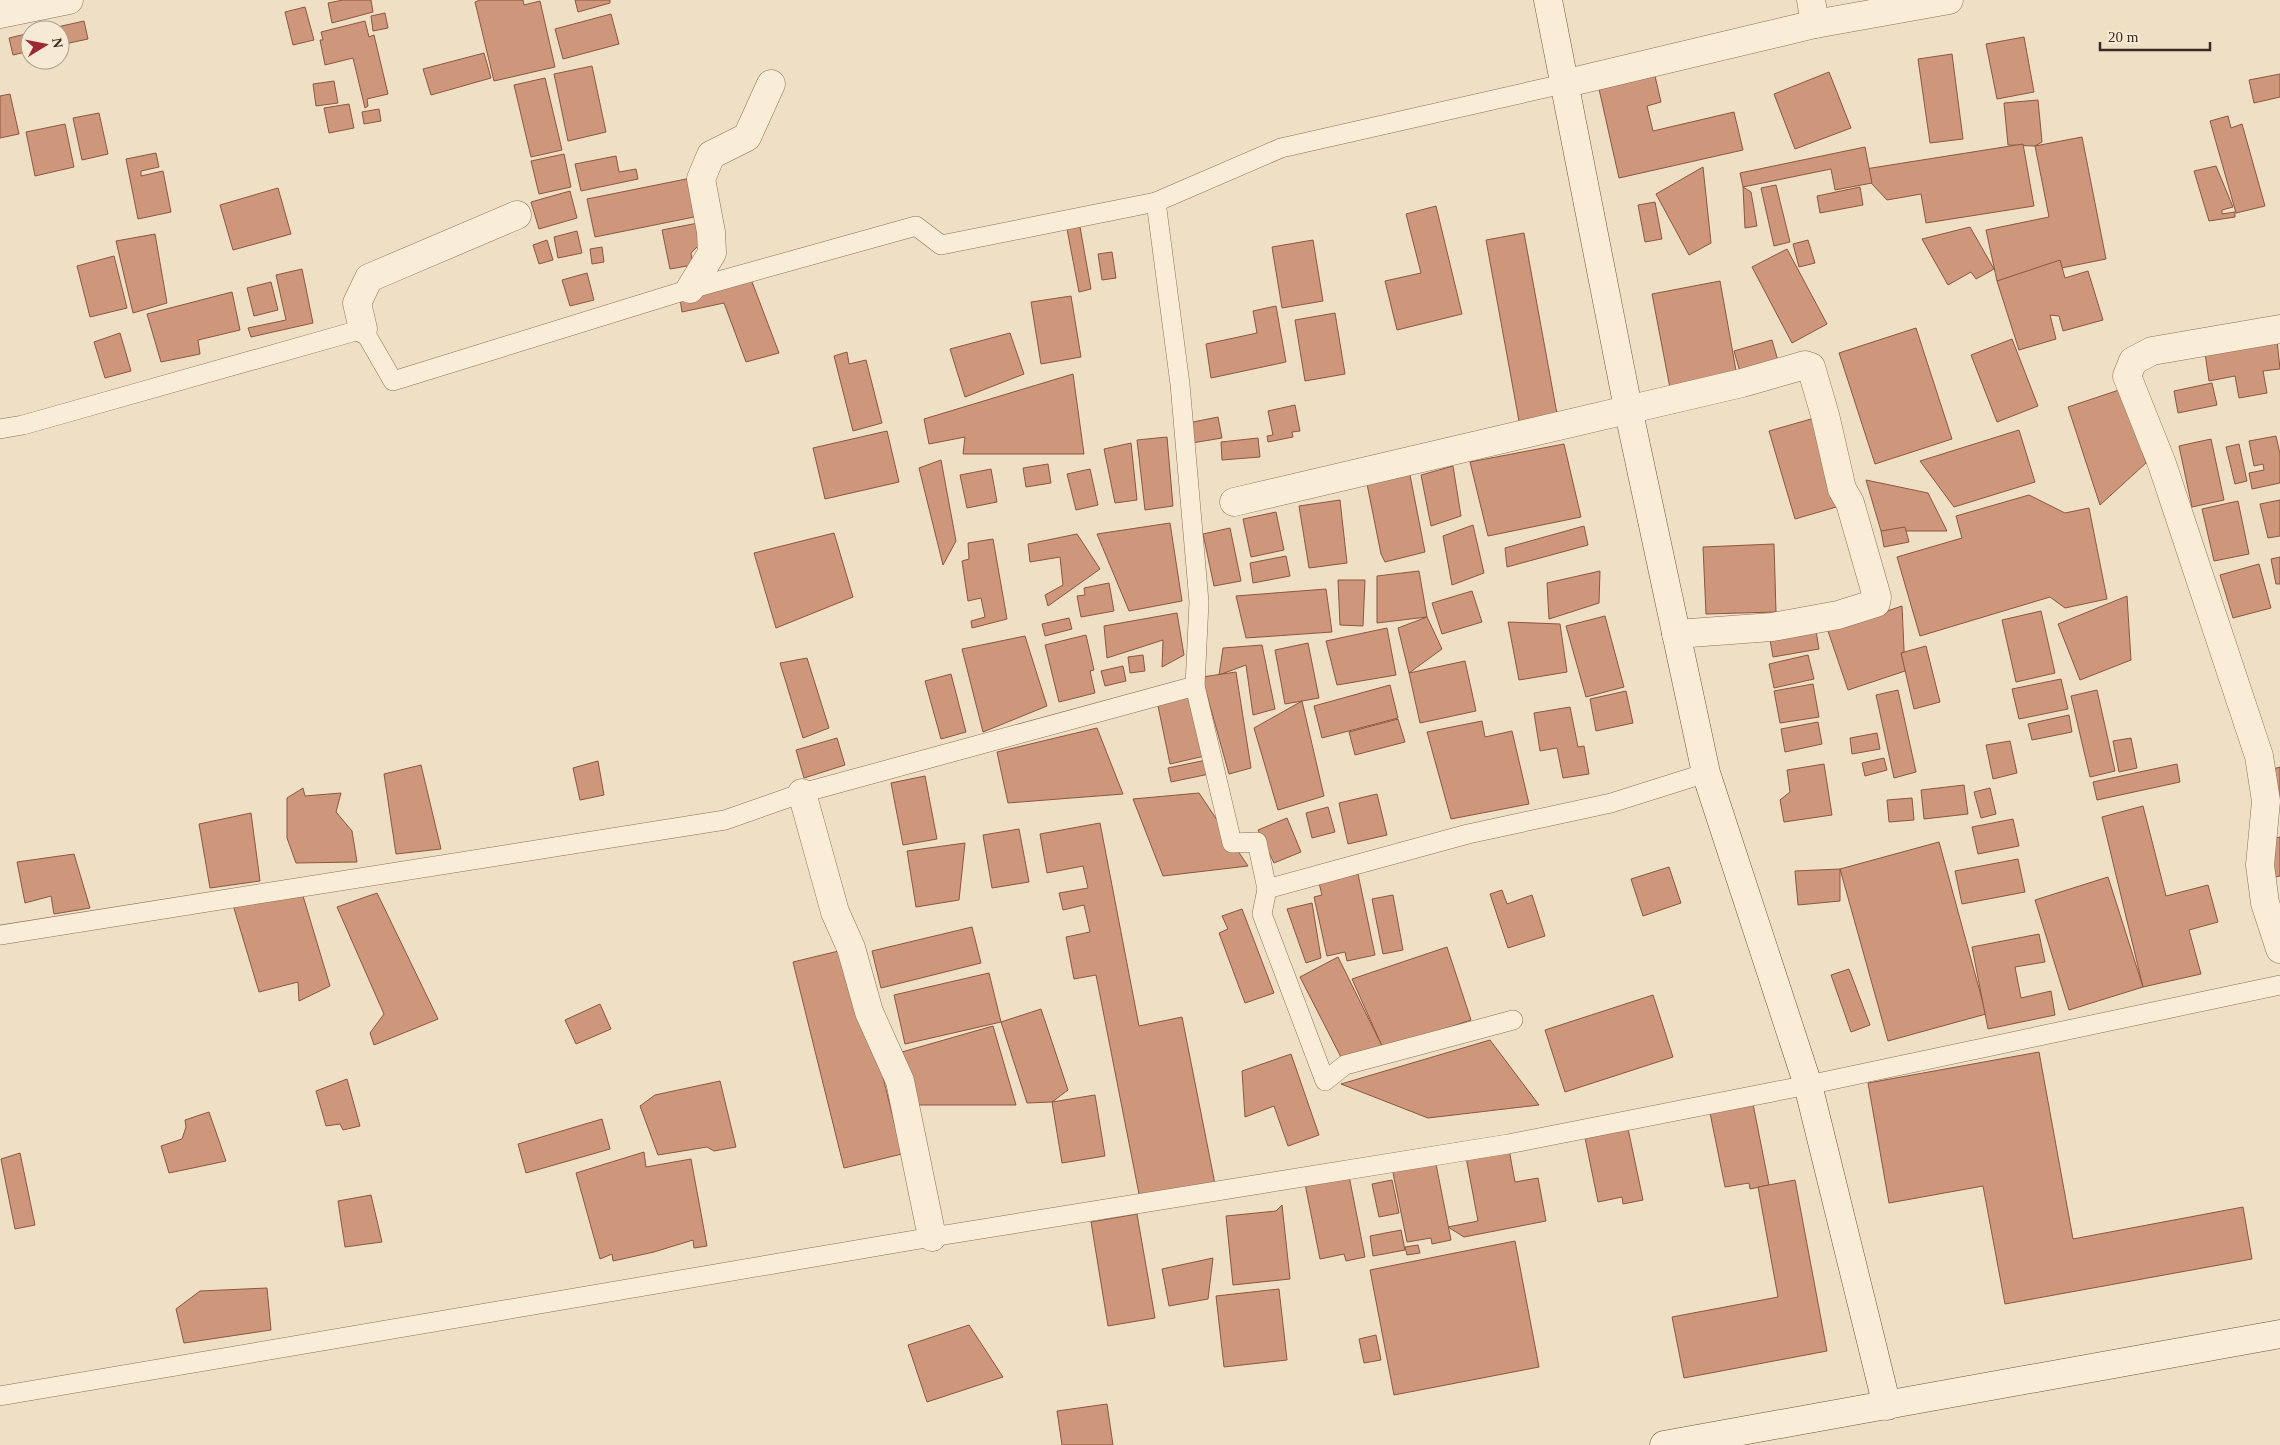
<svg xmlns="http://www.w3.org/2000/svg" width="2280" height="1445" font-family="'Times New Roman',serif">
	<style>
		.building { fill: #ce967a; stroke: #8b573f }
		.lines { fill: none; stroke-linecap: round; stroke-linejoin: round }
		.lane-casing { stroke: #8b705a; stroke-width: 20 }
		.street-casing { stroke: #8b705a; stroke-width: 29 }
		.secondary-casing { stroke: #6d513d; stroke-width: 29 }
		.lane { stroke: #faedd8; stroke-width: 19 }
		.street { stroke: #faedd8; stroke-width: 28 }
		.secondary { stroke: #faedd8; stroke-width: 28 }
	</style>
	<rect width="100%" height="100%" fill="#efdfc5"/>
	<g class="building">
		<polygon points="343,0 371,0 373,12 332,23 328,3"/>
		<polygon points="480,0 523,0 524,5 540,1 555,67 494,81 475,2"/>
		<polygon points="575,0 610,0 610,3 578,12"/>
		<polygon points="305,7 314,40 293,45 285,12"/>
		<polygon points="385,13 388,28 373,31 371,16"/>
		<polygon points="611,14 619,44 563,59 555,29"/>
		<polygon points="84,21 88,39 60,45 60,30 44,30"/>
		<polygon points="365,21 369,37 374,35 388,94 367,99 368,106 365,108 353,58 325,65 320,40 323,40 321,32"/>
		<polygon points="30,33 30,51 13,55 9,38"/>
		<polygon points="2024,37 2034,92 1997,99 1986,44"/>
		<polygon points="484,53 491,78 431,95 423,69"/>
		<polygon points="1952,54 1963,139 1930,143 1918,59"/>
		<polygon points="592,66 606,132 568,141 554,74"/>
		<polygon points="1829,72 1851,128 1795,149 1774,94"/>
		<polygon points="2280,74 2280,97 2254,103 2249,80"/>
		<polygon points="1655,76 1661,102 1647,106 1653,131 1734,112 1743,150 1619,178 1599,89"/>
		<polygon points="545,78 562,150 531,157 514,85"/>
		<polygon points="334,81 338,103 316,106 313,84"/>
		<polygon points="10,94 19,134 0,138 0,96"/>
		<polygon points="2038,100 2042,142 2035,146 2008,145 2004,103"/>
		<polygon points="349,104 354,128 329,133 324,108"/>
		<polygon points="379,109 381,121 364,124 362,112"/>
		<polygon points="99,113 108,154 82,160 73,118"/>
		<polygon points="2228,116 2231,128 2242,124 2265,206 2236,213 2210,121"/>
		<polygon points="65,124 74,167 35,176 26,132"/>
		<polygon points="2082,137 2106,259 1997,281 1986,230 2049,217 2035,146"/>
		<polygon points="2023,144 2034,206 1926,223 1921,194 1887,200 1859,170"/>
		<polygon points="1865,147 1872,183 1835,190 1831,169 1743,187 1740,173"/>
		<polygon points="156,153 159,167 141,171 141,176 163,171 171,212 138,219 126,159"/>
		<polygon points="564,154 571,187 539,194 531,161"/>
		<polygon points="616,156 619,172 636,169 638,179 581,191 575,164"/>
		<polygon points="2216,166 2233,207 2222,210 2222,214 2235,212 2235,217 2209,221 2194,171"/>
		<polygon points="1703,167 1711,243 1689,255 1656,194"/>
		<polygon points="696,177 704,215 595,237 587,199"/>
		<polygon points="1776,185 1790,242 1774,246 1761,188"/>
		<polygon points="1743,187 1751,192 1757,226 1745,228"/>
		<polygon points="1860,187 1863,205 1820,213 1817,196"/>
		<polygon points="278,188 291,234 233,250 220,205"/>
		<polygon points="570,191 577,218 539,229 531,202"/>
		<polygon points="1655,202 1662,239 1645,242 1638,205"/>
		<polygon points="1436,206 1462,314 1397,330 1385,281 1421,273 1406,214"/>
		<polygon points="698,223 702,242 691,253 693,265 670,269 662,230"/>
		<polygon points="1080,227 1091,289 1079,292 1067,229"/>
		<polygon points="1970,227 1994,269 1976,279 1971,272 1948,285 1922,239"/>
		<polygon points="577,231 582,253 558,258 554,237"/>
		<polygon points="1524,233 1557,414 1519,421 1486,240"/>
		<polygon points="155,234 167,303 133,313 116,241"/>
		<polygon points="547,240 553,260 539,264 533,245"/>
		<polygon points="1313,240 1323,301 1282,308 1272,247"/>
		<polygon points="1808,240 1815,263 1799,267 1793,244"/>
		<polygon points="602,247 604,262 592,264 590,249"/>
		<polygon points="1787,249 1827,324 1792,343 1752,267"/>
		<polygon points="1112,252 1116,278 1102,280 1098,254"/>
		<polygon points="114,256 127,308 90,317 77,266"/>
		<polygon points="2060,260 2065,278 2088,271 2103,320 2063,331 2059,316 2050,315 2056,339 2019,350 1997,281"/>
		<polygon points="302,269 313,323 251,337 248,328 286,320 276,275"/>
		<polygon points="587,273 594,300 570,306 562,280"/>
		<polygon points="749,274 779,353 746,362 724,303 682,312 679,293"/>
		<polygon points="1720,281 1737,376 1670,388 1652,294"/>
		<polygon points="271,282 278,310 254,316 247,288"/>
		<polygon points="232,292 240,330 198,340 200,354 161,362 147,314"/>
		<polygon points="1071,296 1081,357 1041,364 1031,302"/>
		<polygon points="1276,306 1286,362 1211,378 1206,344 1257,333 1253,311"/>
		<polygon points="1335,313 1345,374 1305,381 1295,320"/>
		<polygon points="1916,328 1952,439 1875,464 1839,353"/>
		<polygon points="120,333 131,371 105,378 94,342"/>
		<polygon points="1010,333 1024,374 965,397 950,349"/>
		<polygon points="2012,339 2038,406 1997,422 1971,355"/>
		<polygon points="1772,340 1780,368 1742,379 1734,351"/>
		<polygon points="2277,340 2280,369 2263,371 2267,393 2239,398 2235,376 2209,381 2205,353"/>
		<polygon points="847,352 849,364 866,360 882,423 853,431 834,356"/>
		<polygon points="1073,374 1084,454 963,454 965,437 929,444 924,419"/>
		<polygon points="2212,383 2217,405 2178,413 2174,391"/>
		<polygon points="2122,389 2146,463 2100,505 2068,407"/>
		<polygon points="1295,405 1300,431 1292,432 1293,437 1268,442 1267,436 1273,435 1268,411"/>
		<polygon points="1825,415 1850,503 1795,519 1769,431"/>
		<polygon points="1218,417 1222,438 1192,443 1188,423"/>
		<polygon points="2019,430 2035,482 1954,507 1920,461"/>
		<polygon points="887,431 899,482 825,499 813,448"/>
		<polygon points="2276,436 2280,454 2280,483 2252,489 2249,473 2264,470 2263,464 2254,466 2249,441"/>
		<polygon points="1167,437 1173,506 1145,510 1137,440"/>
		<polygon points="1258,438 1260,457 1222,460 1221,442"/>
		<polygon points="2211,439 2224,500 2192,507 2179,446"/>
		<polygon points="1131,443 1137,500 1115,503 1104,449"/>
		<polygon points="1564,444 1581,517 1488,536 1470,462"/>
		<polygon points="2239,444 2247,481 2235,484 2226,447"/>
		<polygon points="941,460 956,541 943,565 919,468"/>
		<polygon points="1048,464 1051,483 1026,487 1023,468"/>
		<polygon points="1453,466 1461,516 1431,526 1421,475"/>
		<polygon points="991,469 997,502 967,508 960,475"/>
		<polygon points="1090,469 1098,505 1076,510 1067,474"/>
		<polygon points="1409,470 1425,552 1385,562 1381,554 1366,479"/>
		<polygon points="1866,480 1928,493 1947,531 1881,531"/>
		<polygon points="2029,495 2065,513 2089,508 2107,599 2065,608 2050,597 1920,636 1897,557 1962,538 1956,516"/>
		<polygon points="1340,500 1347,563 1309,568 1299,506"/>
		<polygon points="2280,500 2280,536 2268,538 2260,504"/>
		<polygon points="2238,501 2249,554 2214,561 2202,509"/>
		<polygon points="1276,512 1284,550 1251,557 1243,519"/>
		<polygon points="1170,523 1182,601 1129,611 1097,534"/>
		<polygon points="1473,525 1484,573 1452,585 1443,536"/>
		<polygon points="1584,526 1588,545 1507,567 1505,548"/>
		<polygon points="1905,527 1909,542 1884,547 1881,531"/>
		<polygon points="1230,528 1241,581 1214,586 1203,534"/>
		<polygon points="834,533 853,597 776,628 754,553"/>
		<polygon points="1077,534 1100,569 1048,606 1045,595 1063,585 1060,557 1030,562 1028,544"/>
		<polygon points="993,539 1007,619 972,628 971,621 985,617 981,598 968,601 962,561 969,559 968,543"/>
		<polygon points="1774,544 1776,612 1706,614 1703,547"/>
		<polygon points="1286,556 1290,576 1253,583 1250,563"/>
		<polygon points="2280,557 2280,584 2276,584 2271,559"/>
		<polygon points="2259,564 2271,608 2233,618 2220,575"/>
		<polygon points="1419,571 1427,617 1377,623 1377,576"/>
		<polygon points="1600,571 1599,603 1549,619 1547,583"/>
		<polygon points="1338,580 1365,580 1363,626 1340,625"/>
		<polygon points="1109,583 1114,611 1081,617 1077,596 1085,595 1084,588"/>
		<polygon points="1326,589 1332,632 1246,638 1236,596"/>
		<polygon points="1472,591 1482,622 1442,634 1432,603"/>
		<polygon points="2127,596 2131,660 2080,680 2058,624"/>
		<polygon points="1902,606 1905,671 1848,690 1828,631"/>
		<polygon points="2041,611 2055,673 2016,682 2002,620"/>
		<polygon points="1177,613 1184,655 1162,667 1163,640 1107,658 1104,626"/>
		<polygon points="1605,616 1624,687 1586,697 1566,626"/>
		<polygon points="1427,617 1442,649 1409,673 1398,628"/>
		<polygon points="1069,618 1072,629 1045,636 1042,624"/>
		<polygon points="1508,622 1560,624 1567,672 1519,680"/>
		<polygon points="1387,628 1396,675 1337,685 1326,641"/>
		<polygon points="1816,631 1819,649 1773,657 1770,640"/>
		<polygon points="1086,635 1094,670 1090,671 1095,693 1059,702 1045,645"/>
		<polygon points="1025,636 1047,706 983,732 962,649"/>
		<polygon points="1308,643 1319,698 1285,704 1275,650"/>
		<polygon points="1262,645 1275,709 1253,715 1246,665 1219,675 1223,648"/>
		<polygon points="1926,646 1940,702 1914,709 1901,653"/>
		<polygon points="1143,655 1145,671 1130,673 1128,657"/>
		<polygon points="1808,655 1814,679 1774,688 1769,664"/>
		<polygon points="807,658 829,728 803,738 780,663"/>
		<polygon points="1465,661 1476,711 1420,723 1409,673"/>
		<polygon points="1123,666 1126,681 1105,686 1101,671"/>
		<polygon points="1236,672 1251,768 1229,774 1202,677"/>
		<polygon points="951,674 966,732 941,739 925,681"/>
		<polygon points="2061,679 2068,709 2019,719 2012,689"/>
		<polygon points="1813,684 1819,717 1780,723 1774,691"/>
		<polygon points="1390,685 1398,718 1322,738 1314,706"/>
		<polygon points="1898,690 1916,772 1894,778 1876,695"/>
		<polygon points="2097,690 2115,771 2090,777 2071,696"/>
		<polygon points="1626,691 1633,723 1596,731 1590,699"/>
		<polygon points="1195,695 1209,755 1170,764 1157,701"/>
		<polygon points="1302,701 1324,796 1278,810 1254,728"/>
		<polygon points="1570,707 1578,747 1584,746 1589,774 1563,778 1557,748 1540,751 1534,713"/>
		<polygon points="2069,715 2072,732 2032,740 2028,724"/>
		<polygon points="1398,719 1405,742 1355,755 1349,732"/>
		<polygon points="1482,721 1485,737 1512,731 1529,804 1451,819 1427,732"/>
		<polygon points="1818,722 1822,744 1785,752 1781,729"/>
		<polygon points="1097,728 1123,794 1008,803 997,752"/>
		<polygon points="1877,733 1880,749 1852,754 1850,738"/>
		<polygon points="837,738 845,765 804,778 796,750"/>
		<polygon points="2131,738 2137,768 2119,772 2113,741"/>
		<polygon points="2010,741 2017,773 1993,779 1986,745"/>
		<polygon points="1884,758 1887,770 1865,776 1862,763"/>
		<polygon points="1211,759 1214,773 1171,782 1168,768"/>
		<polygon points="598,761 604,795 580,800 573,768"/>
		<polygon points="1824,764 1832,815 1784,822 1780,800 1790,792 1787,770"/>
		<polygon points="2177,764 2180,782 2097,800 2093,782"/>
		<polygon points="421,765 441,849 396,854 384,774"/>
		<polygon points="2280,767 2280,806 2270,770"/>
		<polygon points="925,776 937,839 903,845 891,783"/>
		<polygon points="1964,785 1968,814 1924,819 1921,790"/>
		<polygon points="303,788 305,796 341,793 336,812 352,831 357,862 296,863 287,838 287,798"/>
		<polygon points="1990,788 1996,814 1981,818 1974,792"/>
		<polygon points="1199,793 1248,866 1163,876 1133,799"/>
		<polygon points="1377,794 1387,835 1348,844 1339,803"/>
		<polygon points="1912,798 1914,820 1889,822 1887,800"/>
		<polygon points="2143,806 2166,896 2208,885 2218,922 2189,930 2201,974 2143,987 2102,817"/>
		<polygon points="1328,807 1335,832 1312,838 1306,813"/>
		<polygon points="251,813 260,881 210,888 199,824"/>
		<polygon points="1287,818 1301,852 1274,863 1258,830"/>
		<polygon points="2013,819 2019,846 1978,854 1972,827"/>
		<polygon points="1100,823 1139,1026 1182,1017 1215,1184 1140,1199 1096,975 1074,979 1066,937 1090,932 1084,905 1063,910 1059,893 1088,888 1083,866 1047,873 1040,834"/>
		<polygon points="1019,829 1029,882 992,888 983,835"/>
		<polygon points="2280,837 2280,876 2271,878 2263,841"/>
		<polygon points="1939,842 1986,1014 1888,1041 1840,869"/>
		<polygon points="965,843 959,900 916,907 907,851"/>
		<polygon points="74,854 90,908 54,914 51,896 25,903 17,862"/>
		<polygon points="2018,859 2025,892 1962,904 1955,871"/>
		<polygon points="1669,867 1681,903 1643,916 1631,879"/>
		<polygon points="1840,869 1840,901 1798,905 1795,871"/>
		<polygon points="1358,874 1375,955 1347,961 1345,952 1327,956 1314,897 1322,895 1319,883"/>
		<polygon points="2108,877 2143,987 2069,1010 2035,900"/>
		<polygon points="1502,890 1507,904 1532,895 1545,936 1508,948 1490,894"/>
		<polygon points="377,893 438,1019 374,1045 370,1033 384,1014 337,907"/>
		<polygon points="1393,895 1403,950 1383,954 1372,899"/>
		<polygon points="303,896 330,986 299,1001 298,982 259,992 233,905"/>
		<polygon points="1312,903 1321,958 1306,963 1287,909"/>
		<polygon points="1242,909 1274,993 1245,1003 1219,933 1228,929 1222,916"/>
		<polygon points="972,927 981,963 881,988 872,951"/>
		<polygon points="2039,934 2045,962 2015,967 2021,998 2051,991 2055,1015 1988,1029 1972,947"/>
		<polygon points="1447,947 1471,1020 1377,1051 1382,1046 1352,979"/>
		<polygon points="851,948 902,1154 844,1168 793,962"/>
		<polygon points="1338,957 1382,1046 1345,1065 1300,977"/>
		<polygon points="1849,969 1870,1025 1851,1032 1831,975"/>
		<polygon points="989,973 1001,1022 905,1044 894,995"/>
		<polygon points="1653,995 1673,1057 1565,1092 1545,1030"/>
		<polygon points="600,1004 611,1029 576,1044 565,1020"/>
		<polygon points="1041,1009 1068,1090 1052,1102 1027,1103 1001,1022"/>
		<polygon points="993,1026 1016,1105 917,1105 902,1052"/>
		<polygon points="1490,1040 1539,1105 1428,1118 1341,1084"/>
		<polygon points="2039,1052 2073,1239 2243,1207 2252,1259 2005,1304 1983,1186 1889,1203 1868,1083"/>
		<polygon points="1291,1054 1319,1135 1288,1146 1274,1106 1245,1117 1242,1071"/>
		<polygon points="347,1079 360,1126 343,1130 340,1124 326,1126 316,1091"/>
		<polygon points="720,1081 736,1147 714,1151 707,1147 658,1155 640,1106 655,1095"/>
		<polygon points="1095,1095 1105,1156 1062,1163 1052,1102"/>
		<polygon points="1753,1104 1769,1185 1750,1189 1749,1183 1725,1187 1710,1113"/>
		<polygon points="209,1112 226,1161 169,1173 161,1146 182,1139 186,1127 185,1120"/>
		<polygon points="602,1119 610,1149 526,1173 518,1144"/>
		<polygon points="1626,1119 1643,1200 1623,1204 1622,1197 1598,1202 1583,1128"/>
		<polygon points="1508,1144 1515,1182 1538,1178 1546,1221 1464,1237 1448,1227 1478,1221 1465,1152"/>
		<polygon points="644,1152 646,1167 691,1159 707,1246 694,1248 693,1240 654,1252 613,1261 612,1254 600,1259 576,1173"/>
		<polygon points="20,1153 35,1225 15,1229 1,1159"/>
		<polygon points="1435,1159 1451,1240 1432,1244 1431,1238 1407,1242 1392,1168"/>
		<polygon points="1349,1176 1365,1257 1346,1261 1344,1254 1320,1259 1305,1184"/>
		<polygon points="1392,1180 1399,1213 1379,1217 1372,1184"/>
		<polygon points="1795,1180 1827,1351 1684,1378 1672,1317 1778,1297 1758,1187"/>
		<polygon points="371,1195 382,1242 345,1247 338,1201"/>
		<polygon points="1282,1205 1290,1279 1233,1285 1226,1216 1276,1211"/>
		<polygon points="1137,1214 1155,1318 1108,1326 1091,1222"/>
		<polygon points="1401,1230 1405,1250 1373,1256 1370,1236"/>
		<polygon points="1515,1241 1539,1367 1394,1395 1370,1270"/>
		<polygon points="1418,1245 1420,1253 1407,1255 1405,1247"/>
		<polygon points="1213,1258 1208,1299 1169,1306 1162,1269"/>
		<polygon points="267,1288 271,1330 184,1343 176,1309 200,1291"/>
		<polygon points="1279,1289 1287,1360 1224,1367 1216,1296"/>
		<polygon points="969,1325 1003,1377 927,1402 908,1345"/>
		<polygon points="1376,1335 1381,1360 1364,1363 1359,1339"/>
		<polygon points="1107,1404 1113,1445 1062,1445 1057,1411"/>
	</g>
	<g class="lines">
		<g class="lane-casing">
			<g id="lane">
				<polyline points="1156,202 1180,384 1199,602 1195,686 1232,843 1257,842 1267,889 1262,914 1325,1081 1345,1065 1513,1020"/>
				<polyline points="0,429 23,425 363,329 393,381 690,289 916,226 941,245 1156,202 1281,148 1563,84"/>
				<polyline points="1267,889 1468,834 1611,803 1706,773"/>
				<polyline points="0,935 725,820 802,793 1195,686"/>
				<polyline points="0,1396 932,1237 1508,1144 1808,1085 2280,985"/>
			</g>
		</g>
		<g class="street-casing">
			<g id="street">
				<polyline points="1811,0 1815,24"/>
				<polyline points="0,14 69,0"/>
				<polyline points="1563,84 1815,24 1949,0"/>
				<polyline points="690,289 712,253 711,232 701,179 711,155 747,137 771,84"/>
				<polyline points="363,329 357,303 369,278 517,215"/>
				<polyline points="2280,329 2152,351 2133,361 2127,376 2162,464 2259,756 2266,801 2260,865 2265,903 2280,949"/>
				<polyline points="1234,502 1742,383 1805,365 1811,367 1825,415 1842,489 1850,503 1877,597 1876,603 1838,615 1772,627 1676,634"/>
				<polyline points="802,793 835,912 851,948 869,1012 900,1081 932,1237"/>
			</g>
		</g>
		<g class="secondary-casing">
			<g id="secondary">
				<polyline points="1548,0 1628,408 1706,773 1808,1085 1887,1406"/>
				<polyline points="1664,1445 2280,1334"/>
			</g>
		</g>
		<use href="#lane" class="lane"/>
		<use href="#street" class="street"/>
		<use href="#secondary" class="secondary"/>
	</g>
	<g transform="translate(45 45) rotate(80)"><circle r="24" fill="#f7ead5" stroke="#ac9d8c"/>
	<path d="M0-4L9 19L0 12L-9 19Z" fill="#9c2933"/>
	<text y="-8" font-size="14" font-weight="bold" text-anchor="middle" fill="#3b2a1f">N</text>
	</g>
	<path d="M2100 42v8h110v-8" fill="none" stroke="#3b2a1f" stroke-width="2.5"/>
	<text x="2108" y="42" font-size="15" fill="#3b2a1f" stroke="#f7ead5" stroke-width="4" paint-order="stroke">20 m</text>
</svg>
